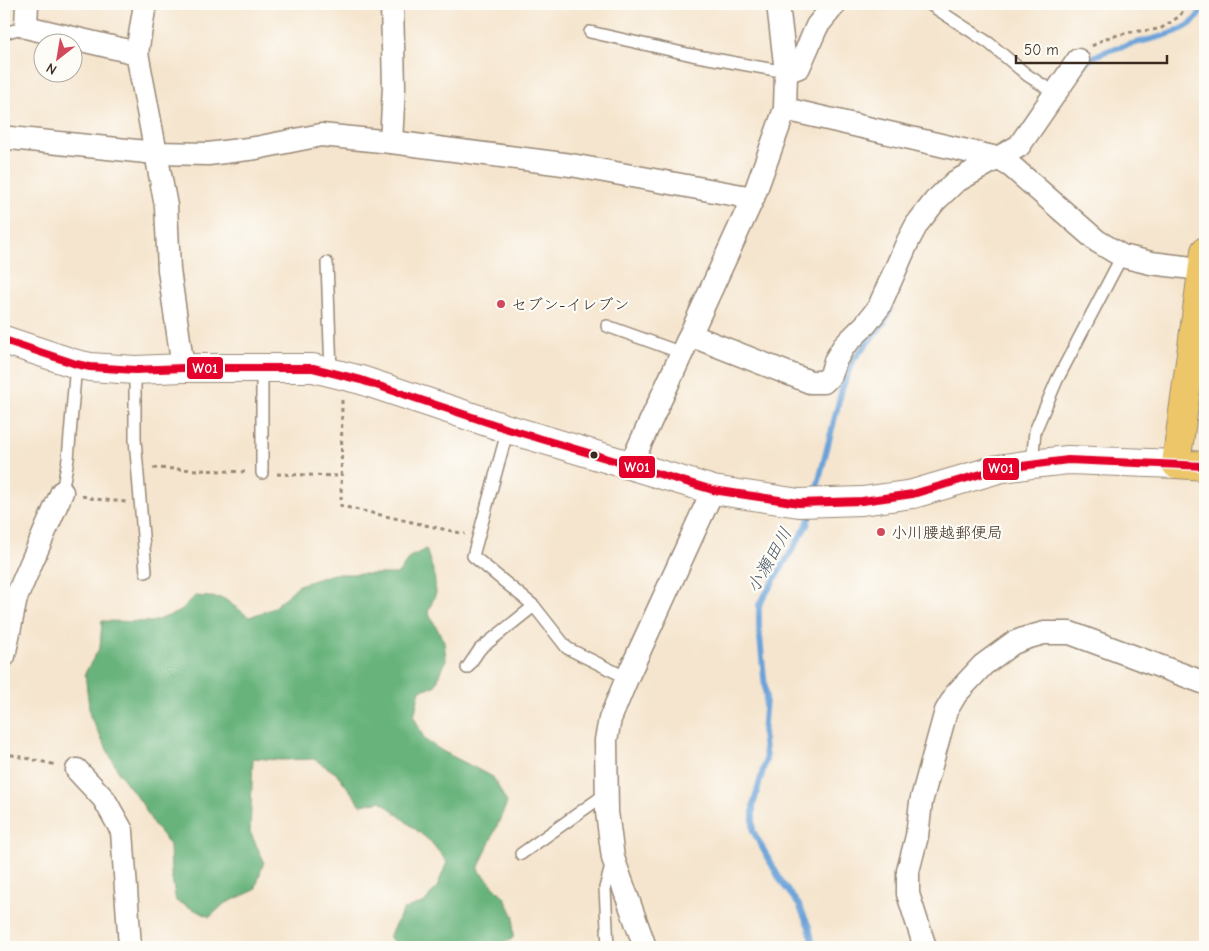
<svg xmlns="http://www.w3.org/2000/svg" width="1209" height="951" font-family="'Comic Neue','Klee One',sans-serif">
	<style>
		.forest { fill: #68b37c; stroke: #526e4d }
		.lines { fill: none; stroke-linecap: round; stroke-linejoin: round }
		.stream { stroke: #69a2d8; stroke-width: 6 }
		.service-casing { stroke: #988876; stroke-width: 14 }
		.minor-casing { stroke: #988876; stroke-width: 25 }
		.tertiary-casing { stroke: #988876; stroke-width: 30 }
		.primary-casing { stroke: #988876; stroke-width: 30 }
		.path { stroke: #988876; stroke-width: 3; stroke-dasharray: 4 4; stroke-linecap: butt }
		.service { stroke: #fff; stroke-width: 11 }
		.minor { stroke: #fff; stroke-width: 22 }
		.tertiary { stroke: #fff; stroke-width: 28 }
		.primary { stroke: #ecc669; stroke-width: 28 }
		.bus-1-casing { stroke: #fdfcf7; stroke-width: 11 }
		.bus-1 { stroke: #e4002b; stroke-width: 8 }
		.poi-dot { fill: #d1495b; stroke: #fdfcf7; stroke-width: 2 }
		.bus-dot { fill: #3b2a1e; stroke: #fdfcf7; stroke-width: 2 }
		.labels { text-anchor: middle; stroke-width: 4.5; stroke-linejoin: round; paint-order: stroke }
		.poi-label { font-size: 16px; fill: #3b2a1e; stroke: #fdfcf7; text-anchor: start }
		.water-label { font-size: 18px; font-style: italic; fill: #4d5a68; stroke: #fdfcf7 }
		.line-badge { stroke: #fdfcf7; stroke-width: 2 }
		.badge-label { font-size: 14px; text-anchor: middle; font-weight: bold; fill: #fff }
	</style>
	<rect width="100%" height="100%" fill="#fdfcf7"/>
	<filter id="ink" filterUnits="userSpaceOnUse"><feTurbulence type="fractalNoise" baseFrequency=".02" numOctaves="2"/><feDisplacementMap in="SourceGraphic" scale="10" xChannelSelector="R" yChannelSelector="G"/><feConvolveMatrix kernelMatrix="1 2 1 2 8 2 1 2 1" color-interpolation-filters="sRGB"/></filter>
	<filter id="wash" filterUnits="userSpaceOnUse"><feTurbulence type="fractalNoise" baseFrequency=".0096" numOctaves="4" result="noise"/><feDisplacementMap in="SourceGraphic" scale="20" xChannelSelector="R" yChannelSelector="G"/><feGaussianBlur stdDeviation="1.12" result="paint"/><feColorMatrix in="noise" values="0 0 0 0 0 0 0 0 0 0 0 0 0 0 0 0 0 1.4 0 .05"/><feComposite in="paint" operator="in"/></filter>
	<g filter="url(#wash)">
		<rect width="100%" height="100%" fill="#f5e5ce"/>
		<polygon class="forest" points="426,549 434,573 436,593 428,612 444,641 446,660 435,686 420,690 414,717 425,740 444,752 493,777 507,803 478,869 505,898 514,917 513,938 499,947 444,947 432,943 431,947 397,947 389,936 404,909 425,902 437,887 447,862 431,842 381,801 361,805 337,774 314,759 281,760 253,758 250,832 264,861 255,890 224,904 210,917 176,901 171,873 170,845 154,825 141,802 119,773 90,716 85,673 100,647 102,621 152,622 179,612 195,596 223,598 249,617 272,609 299,585 333,574 398,574 410,557"/>
		<g class="lines">
			<g class="stream">
				<path d="M1084,65C1100,43 1168,43 1193,22C1196,19 1199,14 1202,10V4"/>
				<polyline points="815,496 842,389 853,360 884,323 890,309"/>
				<polyline points="811,510 807,525 759,605 759,627 766,698 763,734 766,759 753,806 753,831 782,883 799,905 809,927 813,947"/>
			</g>
		</g>
	</g>
	<g filter="url(#ink)">
		<g class="lines">
			<g class="service-casing">
				<g id="service">
					<polyline points="929,4 989,43 1027,75 1055,93"/>
					<polyline points="590,32 692,55 786,72"/>
					<polyline points="4,33 26,27"/>
					<polyline points="327,263 331,372"/>
					<polyline points="607,326 682,353"/>
					<polyline points="135,370 135,439 146,572"/>
					<polyline points="508,429 473,556 534,606 567,648 627,678"/>
					<polyline points="1032,464 1035,431 1057,380 1122,256"/>
					<polyline points="262,473 262,368"/>
					<polyline points="62,492 68,459 76,364"/>
					<polyline points="467,668 480,649 534,606"/>
					<polyline points="521,854 607,793"/>
					<polyline points="608,947 605,888 612,863"/>
				</g>
			</g>
			<g class="minor-casing">
				<g id="minor">
					<polyline points="27,4 26,27 137,53"/>
					<polyline points="145,4 137,53 166,206 169,270 183,368"/>
					<polyline points="786,72 799,67 817,26 835,4"/>
					<polyline points="785,109 997,158 1011,166 1097,241 1122,256 1151,263 1192,268 1205,266"/>
					<polyline points="4,139 10,138 156,153 208,154 256,148 321,135 391,142 571,165 753,198"/>
					<polyline points="391,142 394,87 392,4"/>
					<polyline points="690,335 810,382 824,382 831,375 835,361 844,346 866,324 879,307 908,241 917,224 935,201 955,182 1019,146 1078,60"/>
					<polyline points="630,466 753,198 785,109 786,72 778,4"/>
					<polyline points="4,656 16,598 62,492"/>
					<polyline points="77,770 104,799 122,831 130,947"/>
					<polyline points="645,947 613,858 607,812 606,740 610,719 627,678 713,490"/>
					<polyline points="925,947 908,894 908,871 917,836 921,802 946,711 956,694 983,665 1013,643 1026,638 1044,633 1070,633 1205,683"/>
				</g>
			</g>
			<g class="tertiary-casing">
				<polyline id="tertiary" points="4,340 76,364 90,367 135,370 183,368 313,368 361,380 508,429 713,490 799,503 862,501 913,494 998,469 1032,464 1068,460 1176,464"/>
			</g>
			<g class="primary-casing">
				<polyline id="primary" points="1205,251 1176,464 1205,466"/>
			</g>
			<g class="path">
				<polyline points="1092,46 1106,38 1131,32 1160,29 1180,16 1186,4"/>
				<polyline points="342,400 341,506 465,534"/>
				<polyline points="153,468 246,472"/>
				<polyline points="277,474 340,476"/>
				<polyline points="82,496 95,499 126,502"/>
				<polyline points="4,750 12,755 57,765"/>
			</g>
			<use href="#service" class="service"/>
			<use href="#minor" class="minor"/>
			<use href="#tertiary" class="tertiary"/>
			<use href="#primary" class="primary"/>
			<g class="bus-1-casing">
				<polyline id="bus-1" points="4,340 76,364 90,367 135,370 183,368 313,368 361,380 508,429 713,490 799,503 862,501 913,494 998,469 1068,460 1205,466"/>
			</g>
			<use href="#bus-1" class="bus-1"/>
		</g>
	</g>
	<g class="poi-dot">
		<circle cx="501" cy="304" r="5"/>
		<circle cx="881" cy="532" r="5"/>
	</g>
	<circle class="bus-dot" cx="594" cy="455" r="4.5"/>
	<g class="labels">
		<g class="poi-label">
			<text x="511" y="310">セブン-イレブン</text>
			<text x="891" y="538">小川腰越郵便局</text>
		</g>
		<g class="water-label">
			<text transform="translate(769 560) rotate(-60)" y="6">小瀬田川</text>
		</g>
	</g>
	<g class="line-badge">
		<rect x="186" y="356" width="38" height="24" rx="5" fill="#e4002b"/>
		<rect x="618" y="455" width="38" height="24" rx="5" fill="#e4002b"/>
		<rect x="982" y="457" width="38" height="24" rx="5" fill="#e4002b"/>
	</g>
	<g class="badge-label">
		<text x="205" y="373">W01</text>
		<text x="637" y="472">W01</text>
		<text x="1001" y="473">W01</text>
	</g>
	<rect width="1209" height="951" fill="none" stroke="#fdfcf7" stroke-width="20"/>
	<g transform="translate(58 58) rotate(211)"><circle r="24" fill="#fdfcf7" stroke="#afa8a0"/>
	<path d="M0-4L9 19L0 12L-9 19Z" fill="#d1495b"/>
	<text y="-8" font-size="14" font-weight="bold" text-anchor="middle" fill="#3b2a1e">N</text>
	</g>
	<path d="M1016 55v8h151v-8" fill="none" stroke="#3b2a1e" stroke-width="2.5"/>
	<text x="1024" y="55" font-size="15" fill="#3b2a1e" stroke="#fdfcf7" stroke-width="4" paint-order="stroke">50 m</text>
</svg>
